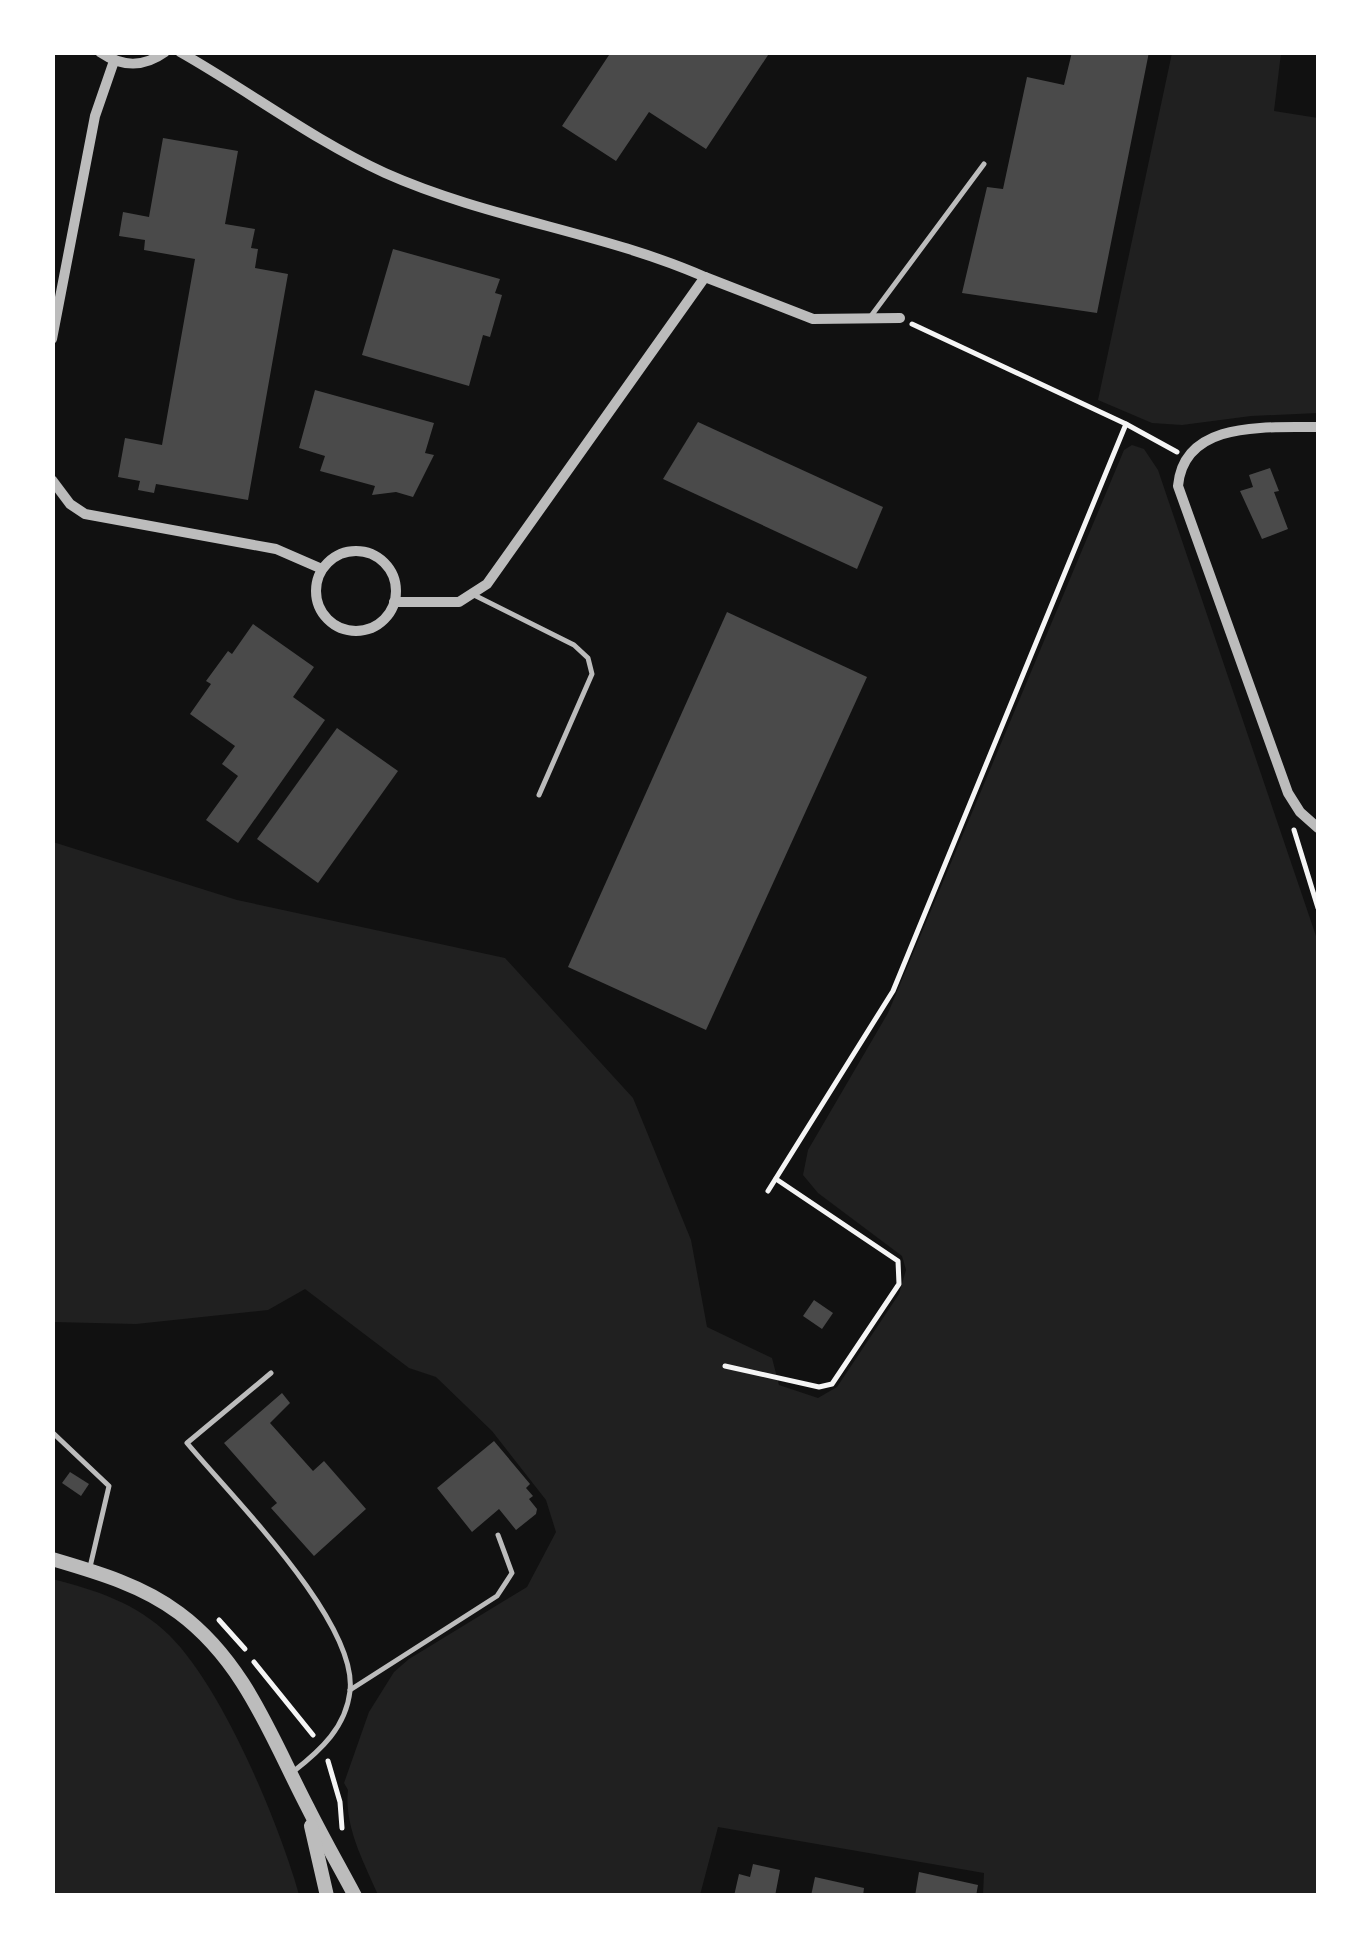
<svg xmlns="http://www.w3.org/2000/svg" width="1371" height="1948" font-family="'Golos Text',sans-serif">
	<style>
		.green { fill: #202020 }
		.building { fill: #4a4a4a }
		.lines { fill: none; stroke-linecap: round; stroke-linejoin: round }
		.path { stroke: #f5f5f5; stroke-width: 5 }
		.service { stroke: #bcbcbc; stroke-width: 5 }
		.minor { stroke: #bcbcbc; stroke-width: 10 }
		.tertiary { stroke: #bcbcbc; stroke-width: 14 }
	</style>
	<rect width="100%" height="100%" fill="#111"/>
	<g class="green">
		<polygon points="1172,53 1281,53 1274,111 1318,118 1318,413 1251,416 1182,425 1152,423 1098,400"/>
		<path d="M1132,445L1144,449L1158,470L1318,942V1895H983L984,1873L718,1827L700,1895H378C364,1862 344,1827 348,1790L344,1783L369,1712L394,1672L409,1659L527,1587L556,1532L546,1500L492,1431L436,1377L409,1368L305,1289L268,1310L136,1324L53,1322V842L237,900L505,958L633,1098L691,1240L707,1327L772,1358L779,1385L818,1398L837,1387L899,1294L906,1270L902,1256L818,1193L803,1175L808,1150L888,1013L1124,450Z"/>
		<path d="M52,1579C96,1590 136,1603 169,1635C222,1687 279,1823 299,1895H53Z"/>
	</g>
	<g class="building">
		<polygon points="611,52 770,52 706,149 649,112 616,161 562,126"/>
		<polygon points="1072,52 1149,52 1097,313 962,293 987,187 1003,189 1027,77 1064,85"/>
		<polygon points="163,138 238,151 225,224 255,229 251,248 258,249 255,268 288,274 248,500 156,484 154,493 138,490 140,481 118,477 125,438 162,445 195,259 144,250 145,240 119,236 123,212 149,217"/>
		<polygon points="393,249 500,279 495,293 502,295 490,337 483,335 469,386 362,355"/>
		<polygon points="315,390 434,423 425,453 434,455 413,497 396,492 372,495 375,486 320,471 325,456 299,448"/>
		<polygon points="698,422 883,507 857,569 663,479"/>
		<polygon points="1270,468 1279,491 1274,492 1288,529 1262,539 1240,491 1253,487 1249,475"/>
		<polygon points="727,612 867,677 706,1030 568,967"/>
		<polygon points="253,624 314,667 293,697 325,720 238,843 206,820 238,776 222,764 235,746 190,714 211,684 206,681 228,651 232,654"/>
		<polygon points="337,728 398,771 318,883 257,839"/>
		<polygon points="814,1300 833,1313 822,1329 803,1316"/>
		<polygon points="282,1393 290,1403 270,1423 313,1471 324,1461 366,1509 314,1556 271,1508 277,1503 224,1443"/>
		<polygon points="494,1441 530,1484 526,1488 533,1496 529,1499 537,1509 536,1514 516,1530 499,1509 472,1532 437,1488"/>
		<polygon points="70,1472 89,1484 81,1496 62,1483"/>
		<polygon points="753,1864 780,1870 775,1896 734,1896 739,1874 750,1877"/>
		<polygon points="919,1872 978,1885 976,1896 915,1896"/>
		<polygon points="815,1877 864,1888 863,1896 811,1896"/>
	</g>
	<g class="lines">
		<g class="path">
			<polyline points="912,324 1126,424 1177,452"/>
			<polyline points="1294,830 1318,908"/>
			<polyline points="768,1191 893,991 1126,424"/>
			<polyline points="725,1366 819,1387 832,1384 899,1284 898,1261 776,1179"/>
			<polyline points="219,1620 245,1649"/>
			<polyline points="254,1662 313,1735"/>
			<polyline points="328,1761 340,1802 342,1828"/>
		</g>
		<g class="service">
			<polyline points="871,316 984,164"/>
			<polyline points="474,595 574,645 588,658 592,674 539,795"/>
			<path d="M271,1373L187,1443C231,1496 358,1622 350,1691C346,1727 321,1750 294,1771"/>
			<polyline points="52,1432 109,1486 90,1567"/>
			<polyline points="350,1690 497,1596 512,1573 498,1535"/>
		</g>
		<g class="minor">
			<path d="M100,52C122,67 143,68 165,52"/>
			<path d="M180,52C249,91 313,140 385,173C488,219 602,232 705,277L487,584L459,602H394"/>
			<polyline points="705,277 813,319 900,318"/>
			<polyline points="52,339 95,116 114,61"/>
			<path d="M1318,427C1268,428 1184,419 1178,486L1288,793L1300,812L1318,828"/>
			<polyline points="52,480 70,504 85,514 276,549 322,569"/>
			<circle cx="356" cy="591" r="40"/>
		</g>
		<g class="tertiary">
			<path d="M52,1559C96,1572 142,1585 179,1613C245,1662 271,1737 308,1808C323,1838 339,1866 355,1896"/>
			<polyline points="311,1826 327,1896"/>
		</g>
	</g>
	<rect width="1371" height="1948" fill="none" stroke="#ffffff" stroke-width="110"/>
</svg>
